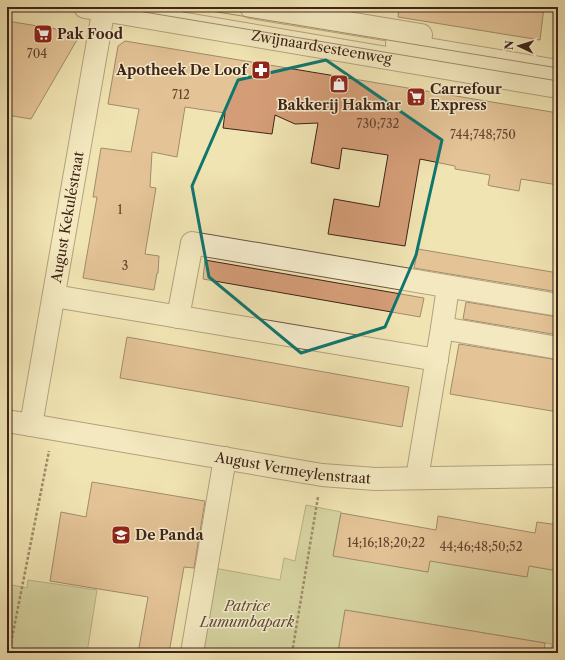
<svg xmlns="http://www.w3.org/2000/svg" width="565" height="660" font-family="'Libre Caslon Text',serif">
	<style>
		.green { fill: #b8c48e; stroke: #7b7453 }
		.building { fill: #d49d77; stroke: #3e2318 }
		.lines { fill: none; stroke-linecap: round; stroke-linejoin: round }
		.minor-casing { stroke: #6b533f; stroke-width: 24 }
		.path { stroke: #3e2318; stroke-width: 2.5; stroke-dasharray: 3 2; stroke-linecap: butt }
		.minor { stroke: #f6edce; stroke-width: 22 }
		.tram { stroke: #3e2318; stroke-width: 1 }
		.marked { fill: none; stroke: #0f766e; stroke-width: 3; stroke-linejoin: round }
		.labels { text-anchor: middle; stroke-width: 3; stroke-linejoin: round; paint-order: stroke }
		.number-label { font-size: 12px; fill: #644230 }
		.poi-label { font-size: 14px; font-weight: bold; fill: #3e2318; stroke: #f6edce; text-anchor: start }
		.street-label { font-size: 14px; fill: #3e2318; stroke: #f6edce }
		.park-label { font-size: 14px; font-style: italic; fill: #5c4b36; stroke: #f6edce }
	</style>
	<rect width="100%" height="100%" fill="#f1e4b3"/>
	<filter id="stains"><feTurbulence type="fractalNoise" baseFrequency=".005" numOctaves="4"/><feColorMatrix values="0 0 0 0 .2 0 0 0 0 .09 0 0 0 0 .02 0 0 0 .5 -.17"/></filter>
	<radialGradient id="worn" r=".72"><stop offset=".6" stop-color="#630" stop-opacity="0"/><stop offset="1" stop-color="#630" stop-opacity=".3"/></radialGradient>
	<g class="green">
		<polygon points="306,505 341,512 333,555 428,572 430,561 527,577 529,566 558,571 558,653 551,653 552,644 345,610 338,652 339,653 201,653 214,568 280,580 284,558 295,561"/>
		<polygon points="28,580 97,590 87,653 7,653 7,584 27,588"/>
	</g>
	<g class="building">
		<polygon points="399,7 544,7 540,40 398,17"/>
		<polygon points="7,21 81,33 31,119 7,115"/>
		<polygon points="125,41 558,113 558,185 521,179 519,191 491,186 488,185 490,175 455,169 455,166 420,159 405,246 328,234 334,199 379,207 388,155 342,148 339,169 311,163 318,123 295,124 275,115 272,134 223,128 225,113 185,107 177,157 152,152 150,187 156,188 145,254 159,256 158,273 157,273 154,290 83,278 97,197 93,197 101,148 131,152 139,109 108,104 118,46"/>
		<polygon points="418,249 558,273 558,292 414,268"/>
		<polygon points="205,260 424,298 420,317 203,279"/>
		<polygon points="466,302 558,317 558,335 463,319"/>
		<polygon points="127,337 409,387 402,427 120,378"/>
		<polygon points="459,344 558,360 558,412 450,394"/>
		<polygon points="92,482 205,501 194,568 184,567 169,653 138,653 148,597 50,581 61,512 86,517"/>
		<polygon points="341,513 436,530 438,516 535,533 537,522 558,525 558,571 529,566 527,577 430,561 428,572 333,556"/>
		<polygon points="345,610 545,643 544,653 338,653"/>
	</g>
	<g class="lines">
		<g class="minor-casing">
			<g id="minor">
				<path id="s1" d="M85,7L558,87"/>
				<polyline points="251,7 421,35"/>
				<polyline points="397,44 558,71"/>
				<polyline points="54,296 437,360"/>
				<polyline points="178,317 192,243 558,305"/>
				<polyline points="442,328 448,287"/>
				<path id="s2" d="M7,421L322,475L375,479L558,476"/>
				<path id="s3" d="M31,425L104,7"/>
				<polyline points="417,478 442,328 558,348"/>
				<polyline points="192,653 225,458"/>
			</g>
		</g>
		<g class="path">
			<polyline points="9,653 49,451"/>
			<polyline points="292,653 318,497"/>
		</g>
		<use href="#minor" class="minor"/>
		<g class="tram">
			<polyline points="114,7 558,81"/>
			<polyline points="187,7 558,68"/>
		</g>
	</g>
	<path d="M0 0H565V660H0ZM326,60L442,140L416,255L385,327L301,353L209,277L192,186L238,80Z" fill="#f1e4b3" fill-opacity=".55" fill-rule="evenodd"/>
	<path class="marked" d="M326,60L442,140L416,255L385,327L301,353L209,277L192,186L238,80Z"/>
	<defs>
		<g id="supermarket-square" transform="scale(1)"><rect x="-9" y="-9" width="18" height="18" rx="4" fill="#8f2418" stroke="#f6edce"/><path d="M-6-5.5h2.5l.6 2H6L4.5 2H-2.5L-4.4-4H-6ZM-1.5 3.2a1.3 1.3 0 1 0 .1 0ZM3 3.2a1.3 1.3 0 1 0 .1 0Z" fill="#fff"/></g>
		<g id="pharmacy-square" transform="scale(1)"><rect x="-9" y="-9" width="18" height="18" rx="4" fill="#8f2418" stroke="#f6edce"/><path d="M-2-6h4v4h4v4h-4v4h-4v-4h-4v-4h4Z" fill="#fff"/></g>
		<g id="shop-square" transform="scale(1)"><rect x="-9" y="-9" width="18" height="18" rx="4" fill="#8f2418" stroke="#f6edce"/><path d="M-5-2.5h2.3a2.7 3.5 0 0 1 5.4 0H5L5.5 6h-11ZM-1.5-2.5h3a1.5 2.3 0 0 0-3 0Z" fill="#fff"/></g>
		<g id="school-square" transform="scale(1)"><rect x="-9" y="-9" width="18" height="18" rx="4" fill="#8f2418" stroke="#f6edce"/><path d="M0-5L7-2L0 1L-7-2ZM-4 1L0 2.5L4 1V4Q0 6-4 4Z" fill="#fff"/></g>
	</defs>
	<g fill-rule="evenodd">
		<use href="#supermarket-square" x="43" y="34"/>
		<use href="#pharmacy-square" x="261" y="70"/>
		<use href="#shop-square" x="339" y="84"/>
		<use href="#supermarket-square" x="416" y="97"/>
		<use href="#school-square" x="121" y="535"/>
	</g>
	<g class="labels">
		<g class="number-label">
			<text x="37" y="58">704</text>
			<text x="181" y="99">712</text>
			<text x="378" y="128">730;732</text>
			<text x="483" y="139">744;748;750</text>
			<text x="120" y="214">1</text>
			<text x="125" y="270">3</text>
			<text x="386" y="547">14;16;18;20;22</text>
			<text x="481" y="551">44;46;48;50;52</text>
		</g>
		<g class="poi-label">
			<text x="57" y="39">Pak Food</text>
			<text x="247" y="75" text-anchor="end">Apotheek De Loof</text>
			<text x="430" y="94">Carrefour<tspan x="430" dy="16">Express</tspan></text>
			<text x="339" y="110" text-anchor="middle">Bakkerij Hakmar</text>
			<text x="135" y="540">De Panda</text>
		</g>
		<g class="street-label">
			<text dy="5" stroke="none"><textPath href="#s1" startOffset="240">Zwijnaardsesteenweg</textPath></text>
			<text dy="5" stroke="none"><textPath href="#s3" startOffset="211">August Kekuléstraat</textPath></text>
			<text dy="5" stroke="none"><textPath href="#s2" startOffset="290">August Vermeylenstraat</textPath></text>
		</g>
		<g class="park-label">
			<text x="247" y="611">Patrice<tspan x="247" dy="16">Lumumbapark</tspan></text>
		</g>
	</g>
	<rect width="565" height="660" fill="none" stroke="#f1e4b3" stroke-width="24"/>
	<rect x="8" y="8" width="549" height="644" fill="none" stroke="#3e2318" stroke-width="2"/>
	<rect x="12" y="12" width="541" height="636" fill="none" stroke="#3e2318"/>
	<g transform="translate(519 46) rotate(274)" stroke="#f6edce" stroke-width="3" paint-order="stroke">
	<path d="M0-3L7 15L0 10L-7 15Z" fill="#3e2318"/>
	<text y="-6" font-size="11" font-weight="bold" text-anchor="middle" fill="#3e2318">N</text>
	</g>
	<rect width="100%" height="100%" filter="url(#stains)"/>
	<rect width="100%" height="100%" fill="url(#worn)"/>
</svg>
